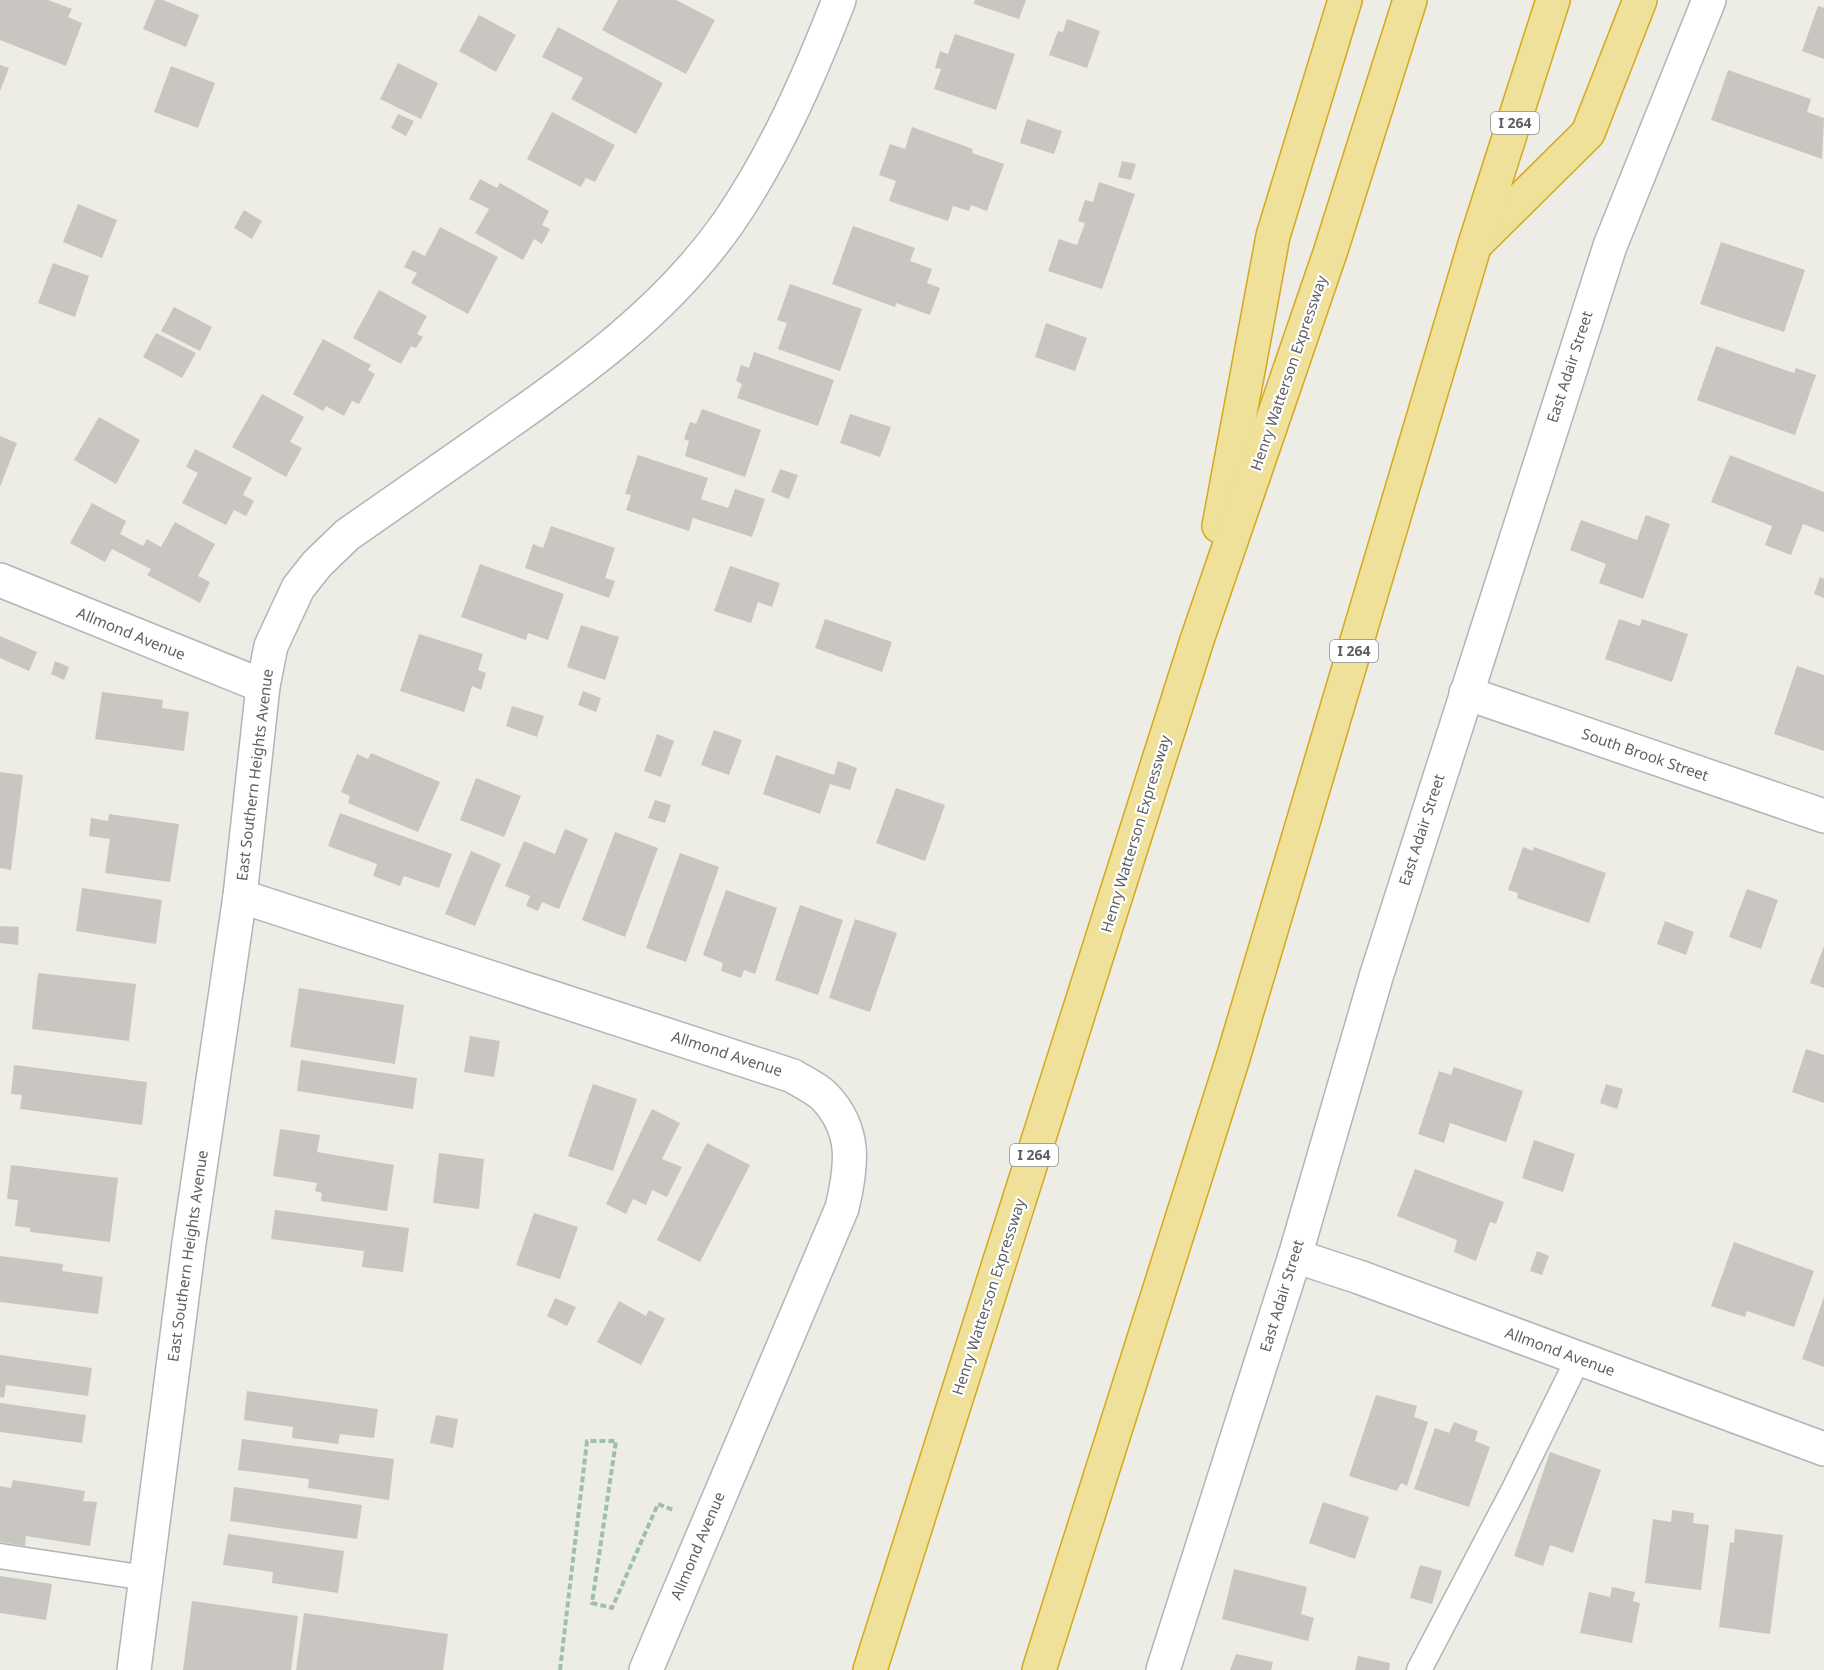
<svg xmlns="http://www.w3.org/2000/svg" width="1824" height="1670" font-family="'Noto Sans',sans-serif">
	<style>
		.building { fill: #c9c6c1 }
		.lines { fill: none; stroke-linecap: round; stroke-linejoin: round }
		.service-casing { stroke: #b2b4b8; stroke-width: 27 }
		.minor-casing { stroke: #b2b4b8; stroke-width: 36 }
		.motorway-casing { stroke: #d5a81d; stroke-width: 36 }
		.path { stroke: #9ec0aa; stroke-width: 4; stroke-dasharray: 6 3; stroke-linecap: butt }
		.service { stroke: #fff; stroke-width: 24 }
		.minor { stroke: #fff; stroke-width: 33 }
		.motorway { stroke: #efe09a; stroke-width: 33 }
		.labels { text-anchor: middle; stroke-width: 4.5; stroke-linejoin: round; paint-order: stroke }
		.shield { fill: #fff; stroke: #8e8f92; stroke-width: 1.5 }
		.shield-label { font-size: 14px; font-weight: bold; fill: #5d5f63 }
		.street-label { font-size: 15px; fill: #5d5f63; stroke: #fff }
	</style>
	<rect width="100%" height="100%" fill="#edece5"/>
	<g class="building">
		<polygon points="0,0 48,0 72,9 68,17 82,23 66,66 0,40"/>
		<polygon points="155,0 163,0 199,15 186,47 143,29"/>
		<polygon points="618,0 676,0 715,20 686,74 602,30"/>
		<polygon points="975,0 1026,0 1019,19 974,4"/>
		<polygon points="1818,6 1824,8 1824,59 1802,51"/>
		<polygon points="479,15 516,35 496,72 459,51"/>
		<polygon points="1067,19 1100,31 1087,68 1049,55 1058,31 1063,32"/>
		<polygon points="558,27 663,83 636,134 571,99 583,78 542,57"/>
		<polygon points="955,34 1015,54 996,110 934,89 941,69 935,68 940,51 948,54"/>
		<polygon points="398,63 438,83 421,119 380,99"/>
		<polygon points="0,65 9,68 0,91"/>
		<polygon points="171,66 215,83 198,128 154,112"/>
		<polygon points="1728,70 1811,99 1807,112 1824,118 1822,159 1711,120"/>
		<polygon points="552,112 615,145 595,182 586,178 581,187 527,159"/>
		<polygon points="398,114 414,121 406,136 391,128"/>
		<polygon points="1027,119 1062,131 1054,154 1020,143"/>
		<polygon points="912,127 973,149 972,153 1004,164 987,211 971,205 969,211 953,206 948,221 889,201 896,181 879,175 890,144 905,149"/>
		<polygon points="1122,161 1136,164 1131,180 1118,177"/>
		<polygon points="480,179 497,188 500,183 549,211 542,225 550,229 542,244 534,239 523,260 475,233 489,209 469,199"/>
		<polygon points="1099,182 1135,194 1102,289 1048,271 1059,239 1077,245 1085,223 1078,221 1085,200 1093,202"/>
		<polygon points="78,204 117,220 102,258 63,242"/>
		<polygon points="244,210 262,221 252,239 234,228"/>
		<polygon points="853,226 915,248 910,261 932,269 927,283 940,288 930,315 896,303 895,307 832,284"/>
		<polygon points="440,227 498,257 468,314 411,283 417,273 404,267 413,250 425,256"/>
		<polygon points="1721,242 1805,270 1784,332 1700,304"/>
		<polygon points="53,263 89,276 75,317 38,303"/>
		<polygon points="790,284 862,309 840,371 778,349 787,323 777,320"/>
		<polygon points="379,290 427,316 417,334 423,337 416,348 411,346 401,364 353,338"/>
		<polygon points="174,307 212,327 200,351 161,331"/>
		<polygon points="1046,323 1087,338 1075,371 1035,357"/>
		<polygon points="156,333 196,353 182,378 143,357"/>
		<polygon points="323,339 371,365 368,370 375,374 359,404 352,401 344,416 326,406 323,411 293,394"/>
		<polygon points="1716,346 1794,373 1796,368 1816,375 1795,435 1697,400"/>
		<polygon points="754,352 834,380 818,426 737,398 742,384 736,381 741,365 749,368"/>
		<polygon points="262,394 304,417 290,442 302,448 286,477 232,447"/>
		<polygon points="702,409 761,430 745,477 685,456 689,441 684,439 690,422 696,424"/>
		<polygon points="850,414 891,427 880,457 840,443"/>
		<polygon points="99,417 140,440 116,484 74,460"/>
		<polygon points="0,436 17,443 0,487"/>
		<polygon points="195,449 252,478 243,495 254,501 246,516 234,510 226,525 182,503 198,473 186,467"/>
		<polygon points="638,455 708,478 701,499 728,508 735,489 765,499 752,537 693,518 689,531 626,510 631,495 625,494"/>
		<polygon points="1730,455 1824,492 1824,532 1803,524 1791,555 1765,545 1772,526 1711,502"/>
		<polygon points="780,469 798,475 789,499 771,492"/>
		<polygon points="92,503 126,521 120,534 143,546 147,539 161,547 175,522 215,544 198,576 210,582 200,603 147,575 151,569 112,549 105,562 70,543"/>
		<polygon points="1646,515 1670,524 1643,599 1599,583 1606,564 1570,550 1581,520 1637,540"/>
		<polygon points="551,526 615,548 605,578 615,581 609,598 525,568 533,544 543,548"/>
		<polygon points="480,564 564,594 548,640 528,633 526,640 461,617"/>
		<polygon points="730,566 780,583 772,607 758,602 751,623 714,611"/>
		<polygon points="1820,577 1824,579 1824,598 1814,594"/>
		<polygon points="825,619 892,642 882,672 815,648"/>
		<polygon points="1619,619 1640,626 1642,619 1688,634 1672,682 1605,659"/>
		<polygon points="581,625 619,637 605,680 567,667"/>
		<polygon points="419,634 483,654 478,670 486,673 481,690 472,686 464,712 400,691"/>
		<polygon points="0,636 37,652 29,671 0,658"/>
		<polygon points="55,661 69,667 64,680 51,674"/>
		<polygon points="1797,666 1824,675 1824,751 1774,734"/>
		<polygon points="583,691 601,698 596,712 578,705"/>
		<polygon points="102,692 163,700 162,708 189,712 184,751 95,739"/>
		<polygon points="512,706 544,716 537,737 506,726"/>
		<polygon points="714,730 742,740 729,775 701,765"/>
		<polygon points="657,734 674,741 661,777 644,771"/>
		<polygon points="371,753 440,782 418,832 348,803 350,796 341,792 357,754 368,759"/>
		<polygon points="776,755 834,775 838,761 857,768 850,790 830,784 820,814 763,794"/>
		<polygon points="0,772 23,775 11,870 0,868"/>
		<polygon points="476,778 521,796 504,837 460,820"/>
		<polygon points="896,788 945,805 925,861 876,843"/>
		<polygon points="655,800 671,805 665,823 648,818"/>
		<polygon points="340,813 452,854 439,888 404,876 400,886 373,876 377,864 328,846"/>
		<polygon points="109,814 179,824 170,882 105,873 110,839 89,836 91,818 108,821"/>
		<polygon points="565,829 588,839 559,909 542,902 538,911 526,906 530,896 505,886 524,841 555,854"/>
		<polygon points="615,832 658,848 625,937 582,920"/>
		<polygon points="1523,847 1533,851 1534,847 1606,873 1589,923 1517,898 1518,893 1508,890"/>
		<polygon points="471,851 501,864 475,926 445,914"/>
		<polygon points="680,853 719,867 686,962 646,948"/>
		<polygon points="82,888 162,900 156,944 76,931"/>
		<polygon points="1747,889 1778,900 1761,949 1729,937"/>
		<polygon points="726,890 777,908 755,974 744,970 741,978 721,971 723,963 703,955"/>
		<polygon points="800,905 843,920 818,995 775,980"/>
		<polygon points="855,919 897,933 870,1012 829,998"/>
		<polygon points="1665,921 1694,932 1686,955 1657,944"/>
		<polygon points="0,926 19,927 18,945 0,943"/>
		<polygon points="1824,946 1824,988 1810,983"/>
		<polygon points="38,973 136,984 129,1041 32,1029"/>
		<polygon points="299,988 404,1005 395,1064 290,1047"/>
		<polygon points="470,1036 500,1041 494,1077 464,1072"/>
		<polygon points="1806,1049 1824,1055 1824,1103 1792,1092"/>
		<polygon points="301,1060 417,1078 413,1109 297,1091"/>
		<polygon points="14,1065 147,1082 142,1125 20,1109 22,1095 11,1094"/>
		<polygon points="1454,1067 1523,1091 1506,1142 1450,1123 1444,1143 1418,1134 1439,1071 1451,1075"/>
		<polygon points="593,1084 637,1099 613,1171 568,1156"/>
		<polygon points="1606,1084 1623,1089 1617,1109 1600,1103"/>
		<polygon points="652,1109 680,1123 662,1159 682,1167 667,1197 652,1190 646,1205 633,1199 626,1214 606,1204"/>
		<polygon points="280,1129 320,1135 317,1152 394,1165 387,1211 321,1201 322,1193 315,1191 317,1183 273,1176"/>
		<polygon points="1534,1140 1575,1154 1563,1192 1522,1178"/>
		<polygon points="707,1143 750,1165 700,1262 657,1240"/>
		<polygon points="439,1153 484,1159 479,1209 433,1203"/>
		<polygon points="11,1165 118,1178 110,1242 30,1232 30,1228 15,1226 18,1200 7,1199"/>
		<polygon points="1415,1169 1504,1202 1496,1224 1490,1222 1476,1261 1454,1252 1457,1240 1397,1216"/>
		<polygon points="275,1210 409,1228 403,1272 362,1267 364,1251 271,1239"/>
		<polygon points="534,1213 578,1227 560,1279 516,1265"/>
		<polygon points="1734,1242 1814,1271 1794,1327 1747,1311 1745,1317 1711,1306"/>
		<polygon points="1537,1251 1549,1256 1542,1275 1530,1271"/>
		<polygon points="0,1256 63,1264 62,1271 103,1277 98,1314 0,1302"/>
		<polygon points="1824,1297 1824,1367 1802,1359"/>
		<polygon points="555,1298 576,1307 567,1326 547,1316"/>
		<polygon points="619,1301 646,1316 649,1310 665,1319 641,1365 597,1342"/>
		<polygon points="0,1355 92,1368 88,1396 6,1385 4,1398 0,1397"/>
		<polygon points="247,1391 378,1409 374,1438 340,1434 338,1444 292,1438 293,1427 244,1420"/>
		<polygon points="1376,1395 1417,1406 1414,1417 1428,1422 1407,1486 1401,1483 1397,1491 1349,1476"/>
		<polygon points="0,1403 86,1415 82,1443 0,1432"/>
		<polygon points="436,1415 458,1419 453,1448 430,1443"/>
		<polygon points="1454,1422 1478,1431 1475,1441 1490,1447 1469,1507 1414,1489 1435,1428 1449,1433"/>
		<polygon points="242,1439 394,1459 389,1500 308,1488 309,1479 238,1470"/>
		<polygon points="1550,1452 1601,1470 1573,1553 1550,1545 1543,1566 1514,1556"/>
		<polygon points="13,1480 85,1491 83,1501 97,1502 90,1546 26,1536 25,1546 0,1542 0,1486 11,1488"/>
		<polygon points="234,1487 362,1505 357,1539 230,1521"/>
		<polygon points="1323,1502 1369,1517 1355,1559 1309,1543"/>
		<polygon points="1672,1510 1694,1513 1693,1523 1709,1525 1701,1590 1645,1583 1653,1519 1671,1522"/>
		<polygon points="1735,1529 1783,1535 1770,1634 1719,1627 1730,1542 1734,1543"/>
		<polygon points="228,1534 344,1551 338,1593 272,1583 273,1572 223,1565"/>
		<polygon points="1420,1565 1442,1571 1432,1604 1410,1598"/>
		<polygon points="1234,1569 1307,1587 1301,1614 1314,1618 1308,1641 1222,1619"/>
		<polygon points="0,1576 52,1584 46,1620 0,1613"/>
		<polygon points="1612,1587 1635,1592 1633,1601 1640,1603 1632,1643 1580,1633 1589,1592 1610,1597"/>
		<polygon points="192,1601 298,1616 291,1670 183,1670"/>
		<polygon points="304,1613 448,1634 443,1670 296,1670"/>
		<polygon points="1236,1654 1273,1662 1271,1670 1230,1670"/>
		<polygon points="1358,1656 1390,1663 1389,1670 1355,1670"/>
	</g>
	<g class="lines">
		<g class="service-casing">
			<g id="service">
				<polyline points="0,1556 146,1578"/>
				<polyline points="1419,1670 1514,1489 1578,1359"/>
			</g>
		</g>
		<g class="minor-casing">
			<g id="minor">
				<polyline points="0,580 263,686"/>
				<polyline points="1466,693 1824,816"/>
				<path d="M240,896L793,1076C802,1082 816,1088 824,1096C857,1130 852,1166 842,1208L646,1670"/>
				<polyline points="1295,1256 1359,1277 1824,1449"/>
				<path d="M134,1670L189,1243L240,896L263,686L271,646L298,588L317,564L347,535C397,500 446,466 496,431C581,372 667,310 728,223C775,155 809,77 839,0"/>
				<polyline points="1163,1670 1295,1256 1376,977 1610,246 1709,0"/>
			</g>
		</g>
		<g class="motorway-casing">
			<g id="motorway">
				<polyline points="1479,241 1588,133 1640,0"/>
				<polyline points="1219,526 1273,236 1345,0"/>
				<polyline points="870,1670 1197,640 1330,253 1410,0"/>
				<polyline points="1039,1670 1233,1058 1475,244 1553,0"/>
			</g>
		</g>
		<polyline class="path" points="560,1670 587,1441 616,1441 592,1603 612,1608 658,1504 673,1510"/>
		<use href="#service" class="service"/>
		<use href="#minor" class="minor"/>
		<use href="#motorway" class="motorway"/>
	</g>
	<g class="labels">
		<g class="shield">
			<rect x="1491" y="112" width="48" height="22" rx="4.5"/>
			<rect x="1330" y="640" width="48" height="22" rx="4.5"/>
			<rect x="1010" y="1144" width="48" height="22" rx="4.5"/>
		</g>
		<g class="shield-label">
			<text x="1515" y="128">I 264</text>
			<text x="1354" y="656">I 264</text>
			<text x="1034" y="1160">I 264</text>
		</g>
		<g class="street-label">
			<text transform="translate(1570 367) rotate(-72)" y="5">East Adair Street</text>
			<text transform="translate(1289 373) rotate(-71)" y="5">Henry Watterson Expressway</text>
			<text transform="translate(131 634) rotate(22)" y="5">Allmond Avenue</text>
			<text transform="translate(1645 755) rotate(19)" y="5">South Brook Street</text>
			<text transform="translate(255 775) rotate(-83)" y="5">East Southern Heights Avenue</text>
			<text transform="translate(1422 830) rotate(-72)" y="5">East Adair Street</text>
			<text transform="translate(1136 834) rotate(-73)" y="5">Henry Watterson Expressway</text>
			<text transform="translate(727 1054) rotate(18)" y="5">Allmond Avenue</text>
			<text transform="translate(188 1256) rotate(-82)" y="5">East Southern Heights Avenue</text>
			<text transform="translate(1282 1296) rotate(-73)" y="5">East Adair Street</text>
			<text transform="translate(989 1297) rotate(-72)" y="5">Henry Watterson Expressway</text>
			<text transform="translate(1560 1352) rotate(20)" y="5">Allmond Avenue</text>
			<text transform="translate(698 1546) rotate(-67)" y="5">Allmond Avenue</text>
		</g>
	</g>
</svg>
